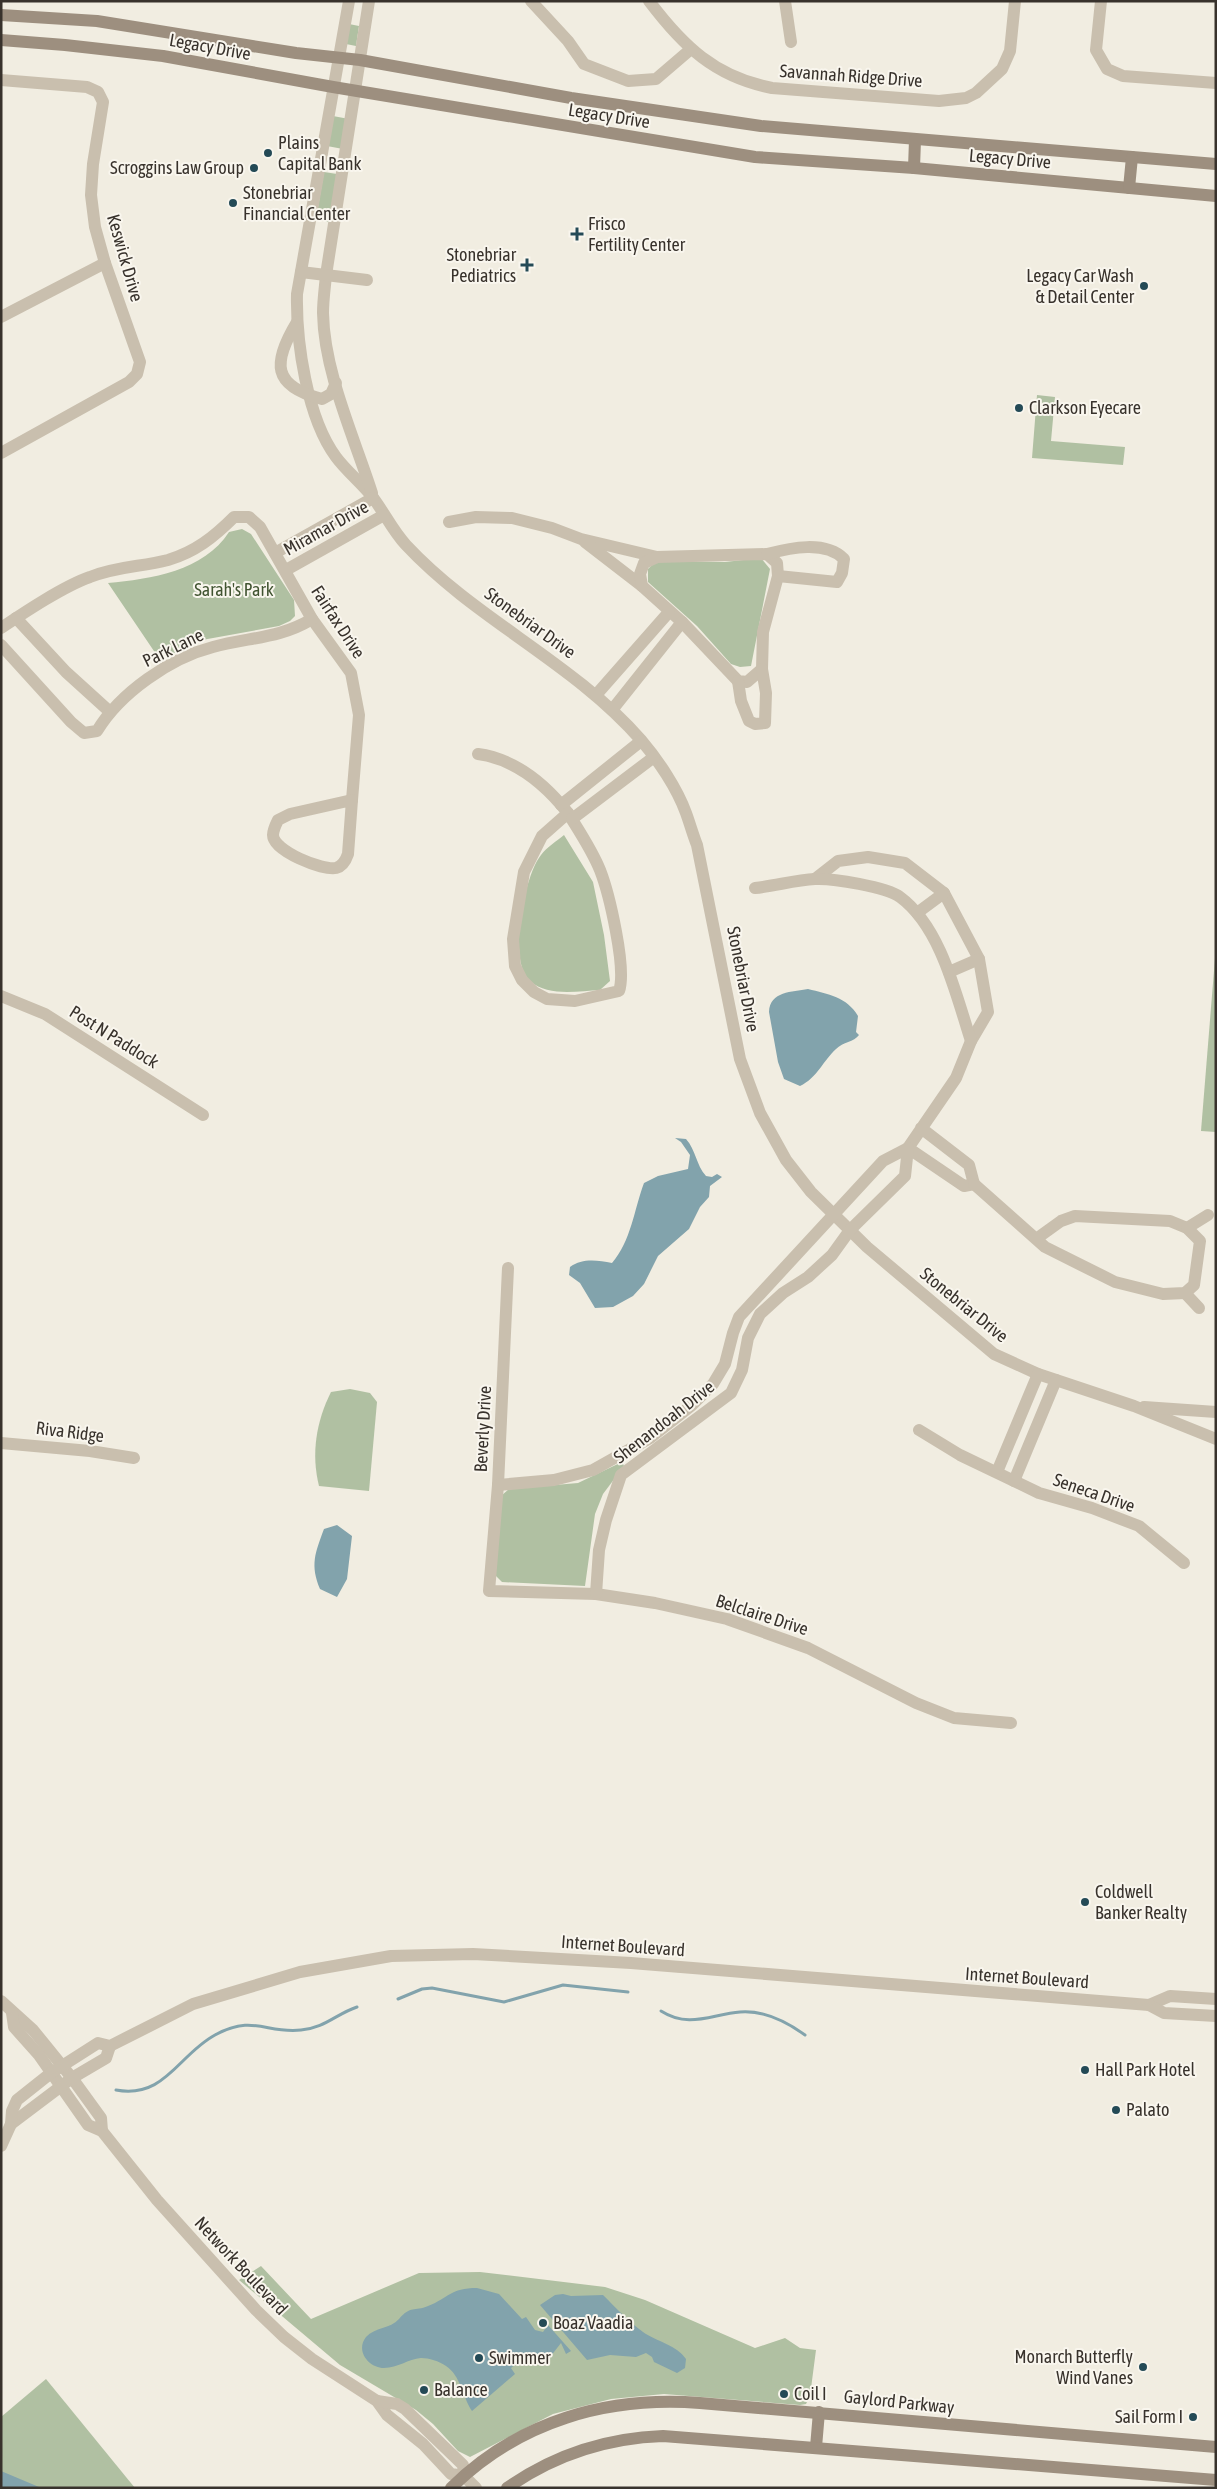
<svg xmlns="http://www.w3.org/2000/svg" width="1217" height="2489" font-family="'Asap Condensed',sans-serif">
	<style>
		.green { fill: #b0c0a2 }
		.water { fill: #82a3ac }
		.lines { fill: none; stroke-linecap: round; stroke-linejoin: round }
		.stream { stroke: #82a3ac; stroke-width: 3 }
		.street { stroke: #c9bfae; stroke-width: 12 }
		.secondary { stroke: #9d8f7f; stroke-width: 12 }
		.poi-dot { fill: #244a56; stroke: #f9f6ee; stroke-width: 2 }
		.labels { text-anchor: middle; stroke-width: 4; stroke-linejoin: round; paint-order: stroke }
		.street-label { font-size: 18px; fill: #38322c; stroke: #f9f6ee }
		.poi-label { font-size: 18px; fill: #38322c; stroke: #f9f6ee; text-anchor: start }
		.park-label { font-size: 18px; fill: #415431; stroke: #f9f6ee }
	</style>
	<rect width="100%" height="100%" fill="#f1ede1"/>
	<g class="green">
		<polygon points="349,24 359,26 356,46 346,44"/>
		<polygon points="333,116 349,119 343,149 327,146"/>
		<polygon points="324,172 337,174 329,222 316,219"/>
		<polygon points="1037,395 1055,397 1051,441 1125,447 1123,465 1032,458"/>
		<path d="M242,529L251,534L294,600L295,616L290,621L279,626L202,640L160,660L108,583C151,579 204,571 229,532Z"/>
		<polygon points="761,558 770,569 751,666 740,667 731,664 697,626 648,582 648,569 656,561 725,562"/>
		<path d="M564,835L593,882L604,935L610,981L600,990C578,991 548,997 530,981C507,962 524,876 541,855C547,847 557,841 564,835Z"/>
		<polygon points="1216,946 1216,1132 1201,1131"/>
		<path d="M350,1389L370,1393L377,1402L369,1491L319,1486C311,1454 316,1422 331,1392Z"/>
		<polygon points="622,1462 624,1466 603,1494 595,1514 585,1586 502,1582 494,1574 501,1496 509,1489 578,1483"/>
		<polygon points="261,2266 311,2319 419,2273 480,2272 605,2287 645,2300 755,2348 785,2338 800,2348 816,2350 810,2396 806,2404 800,2405 664,2394 611,2399 553,2414 470,2457 458,2451 433,2424 416,2410 340,2365 239,2280"/>
		<polygon points="46,2379 135,2488 1,2488 1,2417"/>
	</g>
	<g class="water">
		<path d="M808,989C828,994 847,997 858,1016L856,1032L859,1035C854,1042 843,1042 836,1049C823,1061 817,1078 800,1086L784,1079L778,1062L769,1012C770,991 792,992 808,989Z"/>
		<path d="M675,1138L686,1139C696,1150 696,1165 706,1176L712,1177L717,1174L722,1177L710,1186L709,1197L700,1207L689,1229L658,1256L644,1284L633,1296L613,1307L595,1308L580,1283L569,1275L570,1267C582,1258 597,1260 612,1263C631,1241 634,1210 644,1183L658,1176L688,1169L690,1155L681,1142Z"/>
		<path d="M337,1525L352,1536L347,1579L337,1597L320,1589C310,1565 315,1553 324,1529Z"/>
		<path d="M477,2288L499,2294L522,2319L526,2317L535,2330L543,2332L548,2325L571,2351L566,2354L561,2343L547,2361L534,2357L527,2362L523,2358L511,2368L515,2374L472,2411C462,2396 461,2376 446,2366C439,2361 429,2358 421,2358C408,2359 398,2368 384,2368C369,2368 355,2351 366,2337C375,2327 390,2329 399,2319C411,2305 414,2312 428,2306C449,2298 450,2288 477,2288Z"/>
		<path d="M563,2294L571,2296L603,2295C616,2308 628,2321 643,2332C656,2341 678,2346 686,2359L685,2368L677,2373L654,2362L652,2357L646,2353L636,2357L610,2355L587,2360L540,2305L555,2295Z"/>
		<polygon points="1,2471 39,2487 54,2488 1,2488"/>
	</g>
	<g class="lines">
		<g class="stream">
			<polyline points="398,1999 422,1989 432,1988 504,2002 563,1985 628,1992"/>
			<path d="M661,2011C689,2029 712,2014 740,2012C764,2010 787,2022 805,2035"/>
			<path d="M116,2090C165,2099 178,2055 215,2035C254,2014 266,2034 301,2030C325,2028 336,2014 357,2007"/>
		</g>
		<g class="street">
			<path d="M349,1L297,294C296,342 307,418 336,457C347,472 363,484 374,499C385,514 393,531 406,545C476,620 573,662 641,740C658,760 677,788 686,813C690,824 693,835 697,845L740,1059L760,1113L786,1160L811,1192L867,1247L994,1354L1038,1374L1134,1406L1216,1439"/>
			<path d="M369,1L326,275C325,287 323,300 323,313C324,372 354,437 372,493"/>
			<polyline points="531,1 568,41 584,64 628,81 656,79 691,49"/>
			<path d="M649,1C683,46 715,77 772,88L939,101L966,98L976,93L1002,69L1010,51L1015,1"/>
			<polyline points="785,1 791,42"/>
			<polyline points="1101,1 1096,50 1107,69 1123,76 1216,83"/>
			<polyline points="1,80 87,87 98,92 103,102 93,164 91,195 95,227 105,263 140,362 137,374 129,382 1,453"/>
			<polyline points="301,272 367,280"/>
			<polyline points="1,317 105,263"/>
			<path d="M297,322C272,363 272,386 322,399L331,394L336,383"/>
			<polyline points="449,522 476,517 512,518 552,528 581,539 657,557"/>
			<polyline points="585,542 642,586"/>
			<polyline points="275,553 373,498"/>
			<polygon points="767,554 777,563 778,576 763,632 762,669 747,682 738,681 682,622 642,586 640,574 644,563 657,557"/>
			<path d="M767,554C790,548 825,540 844,559L842,573L837,582L778,576"/>
			<polyline points="286,570 384,515"/>
			<polyline points="16,618 66,672 109,711"/>
			<path d="M1,628C25,612 64,586 90,577C118,566 141,567 168,560C195,552 214,537 234,517H249L260,527L312,619L351,673L359,715L352,800"/>
			<path d="M1,645L71,722L84,733L97,731C120,693 170,658 213,647C249,637 279,639 312,619"/>
			<polyline points="738,681 741,701 749,721 755,724 765,723 766,693 762,669"/>
			<polyline points="596,695 669,612"/>
			<polyline points="612,710 682,622"/>
			<path d="M478,754C515,759 545,784 568,813"/>
			<path d="M352,800L348,854C346,860 343,866 336,868C323,871 273,851 273,835C273,830 276,824 278,820L290,814Z"/>
			<polyline points="561,805 641,741"/>
			<path d="M568,813C579,831 592,850 600,870C609,893 627,969 619,991L575,1001L547,999L534,992L522,980L515,966L513,939L524,872L542,836Z"/>
			<polyline points="572,819 654,757"/>
			<polyline points="815,879 838,861 868,857 905,863 944,893 979,959 988,1012 971,1041 956,1078 908,1148 964,1186 974,1184 969,1165 921,1128"/>
			<path d="M755,888C775,886 795,880 815,879C832,878 887,887 900,897C941,927 956,995 971,1041"/>
			<polyline points="917,913 944,893"/>
			<polyline points="949,972 979,959"/>
			<polyline points="1,996 45,1014 203,1115"/>
			<polyline points="974,1184 1045,1247 1115,1282 1163,1294 1185,1293 1194,1285 1200,1241 1187,1228 1170,1221 1075,1216 1061,1221 1036,1239"/>
			<polyline points="1187,1228 1208,1215"/>
			<polyline points="508,1268 498,1485 489,1591 596,1594 655,1603 727,1619 808,1648 916,1703 954,1718 1011,1723"/>
			<polyline points="1185,1293 1199,1308"/>
			<polyline points="1144,1407 1216,1412"/>
			<polyline points="919,1430 960,1455 1039,1493 1092,1508 1139,1526 1184,1563"/>
			<polyline points="1,1443 90,1451 134,1458"/>
			<polyline points="997,1472 1038,1374"/>
			<polyline points="1014,1481 1056,1380"/>
			<polyline points="498,1485 554,1480 593,1470 650,1438 692,1405 713,1384 725,1364 733,1333 739,1317 883,1161 908,1148 905,1176 850,1230 832,1255 808,1277 783,1293 760,1314 748,1338 742,1370 731,1393 621,1475 606,1520 599,1550 596,1594"/>
			<polyline points="1,2001 33,2030 72,2078 101,2118 102,2131"/>
			<polyline points="1149,2005 1170,1996 1216,1999"/>
			<polyline points="12,2013 14,2027 39,2055 88,2125 102,2131 157,2200 256,2310 284,2337 312,2359 377,2401 387,2415 423,2444 451,2474 464,2476 476,2488"/>
			<polyline points="11,2124 72,2078 106,2058 110,2046"/>
			<polyline points="1,2146 11,2124 12,2111 17,2100 51,2073 98,2043 110,2046 193,2004 300,1972 391,1956 473,1954 631,1963 1149,2005 1164,2013 1216,2016"/>
			<polyline points="377,2401 397,2404 405,2409 463,2465 464,2476"/>
		</g>
		<g class="secondary">
			<polyline points="1,15 97,21 296,53 360,60 571,98 761,126 1216,164"/>
			<polyline points="1,40 65,45 163,56 333,87 755,157 914,168 1216,196"/>
			<polyline points="914,168 915,140"/>
			<polyline points="1129,188 1132,157"/>
			<polyline points="816,2447 819,2412"/>
			<path d="M451,2488C519,2421 607,2396 700,2403L1216,2447"/>
			<path d="M507,2488C554,2455 606,2438 663,2436L1216,2480"/>
		</g>
	</g>
	<g class="poi-dot">
		<circle cx="268" cy="153" r="5"/>
		<circle cx="254" cy="168" r="5"/>
		<circle cx="233" cy="203" r="5"/>
		<path d="M574.5 226.5h5v5h5v5h-5v5h-5v-5h-5v-5h5z"/>
		<path d="M524.5 257.5h5v5h5v5h-5v5h-5v-5h-5v-5h5z"/>
		<circle cx="1144" cy="286" r="5"/>
		<circle cx="1019" cy="408" r="5"/>
		<circle cx="1085" cy="1902" r="5"/>
		<circle cx="1085" cy="2070" r="5"/>
		<circle cx="1116" cy="2110" r="5"/>
		<circle cx="543" cy="2323" r="5"/>
		<circle cx="479" cy="2358" r="5"/>
		<circle cx="1143" cy="2367" r="5"/>
		<circle cx="424" cy="2390" r="5"/>
		<circle cx="784" cy="2394" r="5"/>
		<circle cx="1193" cy="2417" r="5"/>
	</g>
	<g class="labels">
		<g class="street-label">
			<text transform="translate(210 47) rotate(10)" y="6">Legacy Drive</text>
			<text transform="translate(851 76) rotate(4)" y="6">Savannah Ridge Drive</text>
			<text transform="translate(609 116) rotate(9)" y="6">Legacy Drive</text>
			<text transform="translate(1010 159) rotate(5)" y="6">Legacy Drive</text>
			<text transform="translate(125 258) rotate(74)" y="6">Keswick Drive</text>
			<text transform="translate(326 528) rotate(-29)" y="6">Miramar Drive</text>
			<text transform="translate(338 622) rotate(57)" y="6">Fairfax Drive</text>
			<text transform="translate(530 623) rotate(36)" y="6">Stonebriar Drive</text>
			<text transform="translate(173 648) rotate(-26)" y="6">Park Lane</text>
			<text transform="translate(743 979) rotate(79)" y="6">Stonebriar Drive</text>
			<text transform="translate(114 1037) rotate(32)" y="6">Post N Paddock</text>
			<text transform="translate(964 1305) rotate(39)" y="6">Stonebriar Drive</text>
			<text transform="translate(664 1422) rotate(-38)" y="6">Shenandoah Drive</text>
			<text transform="translate(483 1429) rotate(-87)" y="6">Beverly Drive</text>
			<text transform="translate(70 1432) rotate(7)" y="6">Riva Ridge</text>
			<text transform="translate(1094 1493) rotate(19)" y="6">Seneca Drive</text>
			<text transform="translate(762 1615) rotate(18)" y="6">Belclaire Drive</text>
			<text transform="translate(623 1946) rotate(4)" y="6">Internet Boulevard</text>
			<text transform="translate(1027 1978) rotate(4)" y="6">Internet Boulevard</text>
			<text transform="translate(241 2266) rotate(47)" y="6">Network Boulevard</text>
			<text transform="translate(899 2402) rotate(6)" y="6">Gaylord Parkway</text>
		</g>
		<g class="poi-label">
			<text x="278" y="149">Plains<tspan x="278" dy="21">Capital Bank</tspan></text>
			<text x="244" y="174" text-anchor="end">Scroggins Law Group</text>
			<text x="243" y="199">Stonebriar<tspan x="243" dy="21">Financial Center</tspan></text>
			<text x="588" y="230">Frisco<tspan x="588" dy="21">Fertility Center</tspan></text>
			<text x="516" y="261" text-anchor="end">Stonebriar<tspan x="516" dy="21">Pediatrics</tspan></text>
			<text x="1134" y="282" text-anchor="end">Legacy Car Wash<tspan x="1134" dy="21">&amp; Detail Center</tspan></text>
			<text x="1029" y="414">Clarkson Eyecare</text>
			<text x="1095" y="1898">Coldwell<tspan x="1095" dy="21">Banker Realty</tspan></text>
			<text x="1095" y="2076">Hall Park Hotel</text>
			<text x="1126" y="2116">Palato</text>
			<text x="553" y="2329">Boaz Vaadia</text>
			<text x="1133" y="2363" text-anchor="end">Monarch Butterfly<tspan x="1133" dy="21">Wind Vanes</tspan></text>
			<text x="489" y="2364">Swimmer</text>
			<text x="434" y="2396">Balance</text>
			<text x="794" y="2400">Coil I</text>
			<text x="1183" y="2423" text-anchor="end">Sail Form I</text>
		</g>
		<g class="park-label">
			<text x="234" y="596">Sarah's Park</text>
		</g>
	</g>
	<rect width="1217" height="2489" fill="none" stroke="#38322c" stroke-width="5"/>
</svg>
